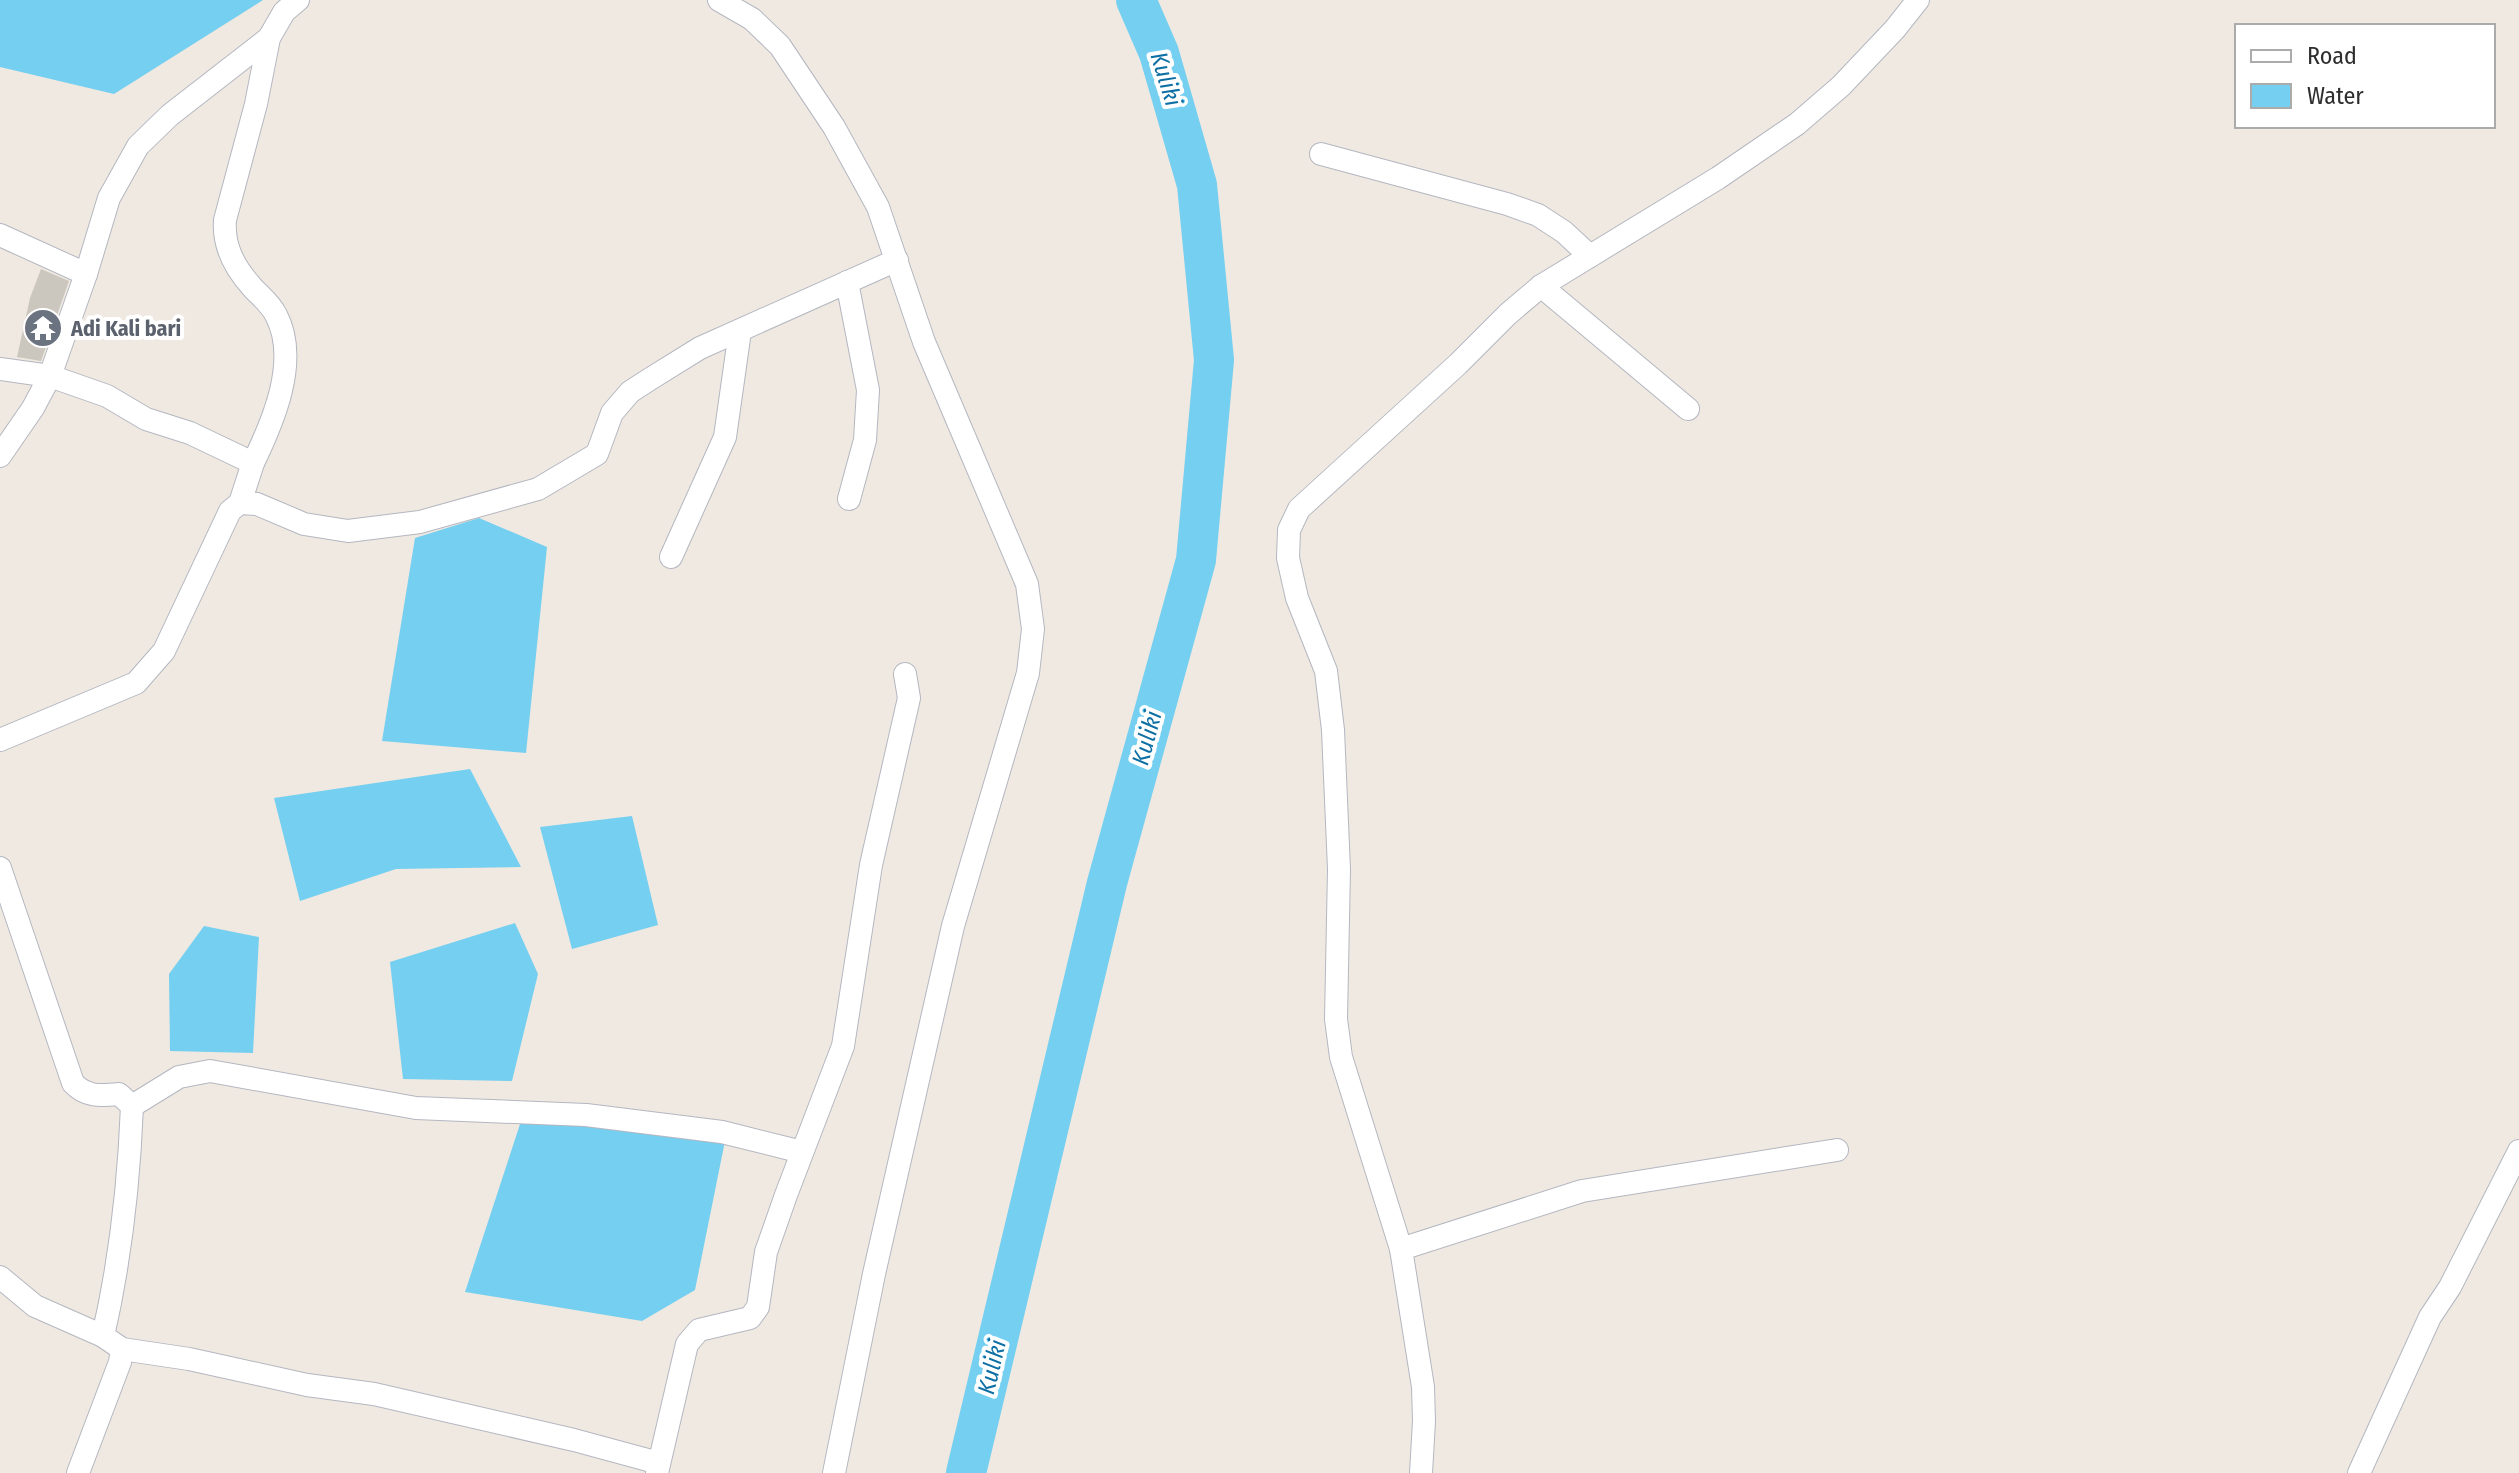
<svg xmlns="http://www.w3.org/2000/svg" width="2519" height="1473" font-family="'Fira Sans Condensed',sans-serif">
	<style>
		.water { fill: #75cff0 }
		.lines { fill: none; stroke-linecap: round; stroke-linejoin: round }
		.river { stroke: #75cff0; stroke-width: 40 }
		.building { fill: #cbc7bf }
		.street-casing { stroke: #b4b7c1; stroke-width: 24 }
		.street { stroke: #fff; stroke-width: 22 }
		.labels { text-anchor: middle; stroke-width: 8; stroke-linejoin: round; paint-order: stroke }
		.worship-label { font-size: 22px; font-weight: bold; fill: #5b616d; stroke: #fff; text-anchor: start }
		.water-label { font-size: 24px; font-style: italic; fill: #0d6fa3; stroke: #fff }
	</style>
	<rect width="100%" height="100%" fill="#efe9e1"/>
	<g class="water">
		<polygon points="0,0 263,0 114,94 0,67"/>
		<polygon points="479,518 547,547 526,753 382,741 415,538"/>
		<polygon points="470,769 521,867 396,869 300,901 274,798"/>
		<polygon points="632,816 658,925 572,949 540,827"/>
		<polygon points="515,923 538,974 512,1081 403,1079 390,962"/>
		<polygon points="204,926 259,937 253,1053 170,1051 169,974"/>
		<polygon points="524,1112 726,1136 695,1290 642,1321 465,1292"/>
	</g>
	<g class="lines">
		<polyline class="river" points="966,1473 1107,883 1196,560 1214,360 1197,185 1159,53 1136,0"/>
	</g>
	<polygon class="building" points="41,269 69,281 41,361 17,357 30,298"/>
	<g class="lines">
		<g class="street-casing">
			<g id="street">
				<polyline points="719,0 752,19 780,46 834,127 878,207 924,342 1027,584 1033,629 1028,673 953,926 874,1274 834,1473"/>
				<polyline points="1321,154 1507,204 1538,215 1564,232 1590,256"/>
				<polyline points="0,235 86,274"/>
				<polyline points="847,282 868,390 865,440 849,499"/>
				<polyline points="1541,286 1688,409"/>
				<polyline points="0,369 50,376 107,396 146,419 190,433 253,463 240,503"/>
				<polyline points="0,456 33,408 50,376 86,274 109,198 138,146 170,115 269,38"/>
				<path d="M253,463C273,422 300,360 276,315C270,303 260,296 252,287C234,267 223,246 225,220L256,104L269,38L284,12L298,0"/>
				<polyline points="671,557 725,437 740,331"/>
				<polyline points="0,740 136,683 164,651 230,511 240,503 257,504 304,524 348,531 420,522 538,489 597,454 612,413 630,392 650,379 700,348 897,260"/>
				<path d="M0,868L73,1083C86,1097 100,1096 119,1094L132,1106C129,1183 120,1262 103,1336L122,1349L120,1362L78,1473"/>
				<polyline points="132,1106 179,1077 210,1071 416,1108 586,1115 722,1132 802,1152"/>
				<polyline points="1401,1249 1582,1191 1837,1150"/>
				<polyline points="0,1277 35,1306 103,1336"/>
				<polyline points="122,1349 189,1359 307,1385 374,1394 574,1440 659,1463"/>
				<polyline points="657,1473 687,1344 699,1330 750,1318 758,1307 766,1252 786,1195 843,1046 871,865 909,698 905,674"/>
				<polyline points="1421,1473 1424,1421 1423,1387 1401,1249 1341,1057 1336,1019 1339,869 1333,730 1326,671 1297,598 1288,558 1289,530 1299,509 1458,364 1508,314 1541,286 1718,178 1797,124 1841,86 1895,29 1918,0"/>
				<polyline points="2359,1473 2430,1317 2450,1287 2519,1151"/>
			</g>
		</g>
		<use href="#street" class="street"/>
	</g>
	<defs>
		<g id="temple-disc" transform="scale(2)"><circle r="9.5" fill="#6b7280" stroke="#fff"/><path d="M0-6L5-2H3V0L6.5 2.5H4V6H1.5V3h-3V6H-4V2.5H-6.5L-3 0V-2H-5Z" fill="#fff"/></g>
	</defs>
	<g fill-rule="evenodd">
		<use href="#temple-disc" x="43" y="328"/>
	</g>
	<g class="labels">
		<g class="worship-label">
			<text x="71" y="336">Adi Kali bari</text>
		</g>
		<g class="water-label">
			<text transform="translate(1166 79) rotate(73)" y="8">Kuliki</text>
			<text transform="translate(1147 738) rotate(-75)" y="8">Kuliki</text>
			<text transform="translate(992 1367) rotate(-77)" y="8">Kuliki</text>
		</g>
	</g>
	<rect x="2235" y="24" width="260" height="104" fill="#ffffff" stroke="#ababab" stroke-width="2"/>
	<rect x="2251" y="50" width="40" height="12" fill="#ffffff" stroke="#ababab" stroke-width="2"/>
	<text x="2307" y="64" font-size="24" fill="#2e2e2e">Road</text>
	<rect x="2251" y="84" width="40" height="24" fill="#75cff0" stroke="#ababab" stroke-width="2"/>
	<text x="2307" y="104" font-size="24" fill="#2e2e2e">Water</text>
</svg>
